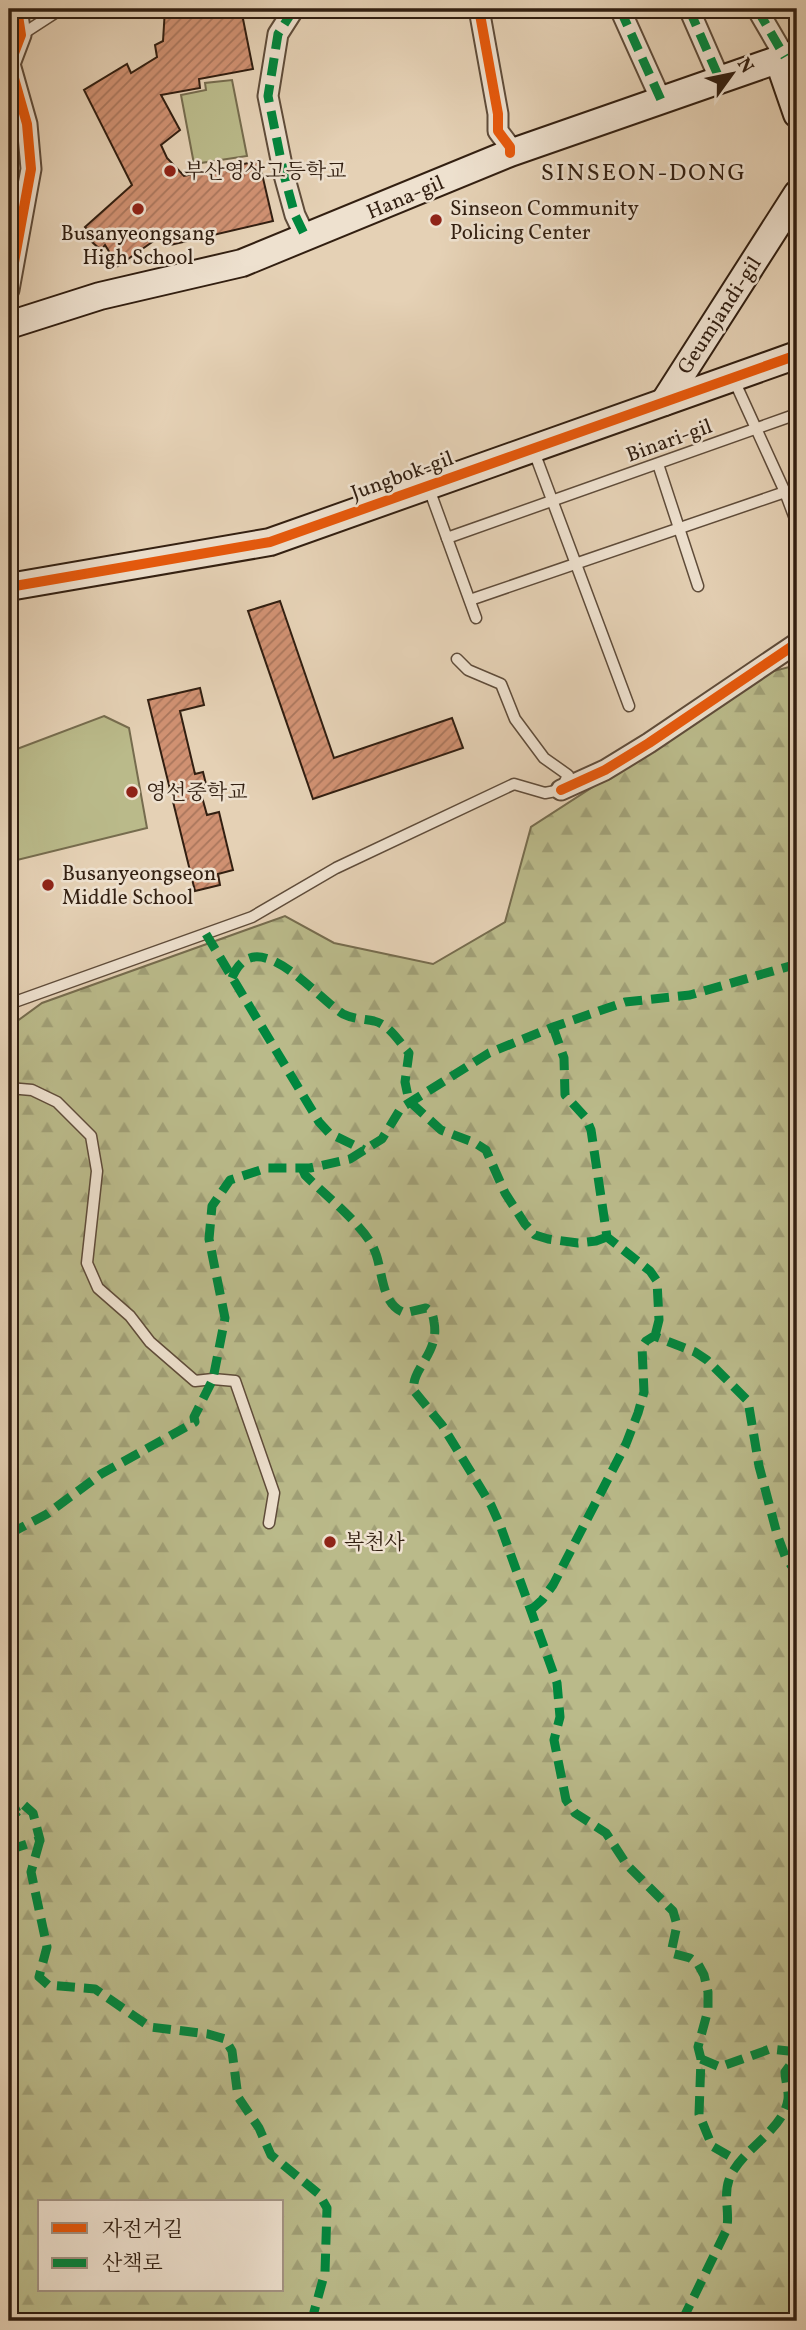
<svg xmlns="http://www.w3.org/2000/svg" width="806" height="2330" font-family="Vollkorn,'Noto Serif KR',serif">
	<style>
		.forest { fill: url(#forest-firs); stroke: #766c4e; stroke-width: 2; fill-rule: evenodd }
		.pitch { fill: #baba8a; stroke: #766c4e; stroke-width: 2 }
		.building { fill: url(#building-hatch); stroke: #321f11; stroke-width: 2 }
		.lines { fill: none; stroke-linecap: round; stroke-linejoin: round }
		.lane-casing { stroke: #5f4c3a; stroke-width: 13 }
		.street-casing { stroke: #5f4c3a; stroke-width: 23 }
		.secondary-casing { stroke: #321f11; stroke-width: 30 }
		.lane { stroke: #eee1cf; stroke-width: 10 }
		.street { stroke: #eee1cf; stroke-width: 19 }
		.secondary { stroke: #eee1cf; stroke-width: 26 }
		.quiet { stroke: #00873e; stroke-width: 9; stroke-dasharray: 18 9; stroke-linecap: butt }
		.cycleway-casing { stroke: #eee1cf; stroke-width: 15 }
		.cycleway { stroke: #e8590c; stroke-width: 10 }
		.poi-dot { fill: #8f2418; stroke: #eee1cf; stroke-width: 2.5 }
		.labels { text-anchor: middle; stroke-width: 5; stroke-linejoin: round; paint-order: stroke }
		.poi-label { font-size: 21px; fill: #321f11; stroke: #eee1cf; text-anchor: start }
		.street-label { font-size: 21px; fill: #321f11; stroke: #eee1cf }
		.quarter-label { font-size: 24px; letter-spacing: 2px; fill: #321f11; stroke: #eee1cf }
	</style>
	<defs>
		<pattern id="forest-firs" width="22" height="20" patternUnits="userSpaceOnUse" patternTransform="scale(1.75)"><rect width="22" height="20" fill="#baba8a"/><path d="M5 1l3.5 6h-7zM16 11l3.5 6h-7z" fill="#a09f76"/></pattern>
		<pattern id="building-hatch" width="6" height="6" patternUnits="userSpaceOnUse" patternTransform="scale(1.75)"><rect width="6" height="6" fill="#d09172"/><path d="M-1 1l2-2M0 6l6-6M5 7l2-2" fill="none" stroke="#a9765c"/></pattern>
	</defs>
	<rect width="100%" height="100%" fill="#e5d1b5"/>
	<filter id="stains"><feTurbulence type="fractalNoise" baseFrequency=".00286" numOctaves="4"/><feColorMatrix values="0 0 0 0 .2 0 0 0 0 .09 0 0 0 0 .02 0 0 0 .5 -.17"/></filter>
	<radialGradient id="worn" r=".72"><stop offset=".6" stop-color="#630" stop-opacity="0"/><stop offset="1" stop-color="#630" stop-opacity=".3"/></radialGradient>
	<path class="forest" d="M797,665V2321H9V1027L42,1003L285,916L334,943L433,964L505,922L531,827L636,759L739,680ZM40,2202H282V2290H40Z"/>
	<g class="pitch">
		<polygon points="232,80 247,156 194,164 181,95 206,90 205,83"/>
		<polygon points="104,716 129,728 147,828 9,862 9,752"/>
	</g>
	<g class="building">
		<polygon points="165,9 199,9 200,15 241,9 253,69 199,79 200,88 161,95 180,130 161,145 167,158 184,176 259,161 273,221 166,246 165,233 118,266 105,245 101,250 92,242 95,237 85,227 132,185 84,90 127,64 131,73 157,57 155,45 163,41"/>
		<polygon points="280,601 334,758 452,718 463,748 313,799 248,611"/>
		<polygon points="200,688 204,705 180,711 195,774 203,772 206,784 199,786 207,815 219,812 233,870 218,874 220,885 195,891 148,700"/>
	</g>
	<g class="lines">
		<g class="lane-casing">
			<g id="lane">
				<polyline points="21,35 61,9"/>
				<polyline points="733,378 785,492 797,524"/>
				<polyline points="533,449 629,706"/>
				<polyline points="658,464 698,586"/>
				<polyline points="428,486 476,618"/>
				<polyline points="447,538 797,414"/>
				<polyline points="470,600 785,492"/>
				<polyline points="9,1004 252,917 336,868 514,784 545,793 561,790 568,775 544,758 515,719 501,684 468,670 457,659"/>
				<polyline points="9,1088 32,1090 57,1102 91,1136 97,1171 87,1263 98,1288 130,1316 150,1342 195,1381 213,1379 235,1381 274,1493 269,1523"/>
			</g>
		</g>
		<g class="street-casing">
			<g id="street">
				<polyline points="294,9 278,34 268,96 284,175 295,215 306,238"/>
				<polyline points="479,9 498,114 498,131 510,147 510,153"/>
				<polyline points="620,9 661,100"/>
				<polyline points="689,9 720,80"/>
				<polyline points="757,9 785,57"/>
				<polyline points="9,290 31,169 27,124 10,64 21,35 17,9"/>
				<polyline points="561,790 605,770 649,743 797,643"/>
			</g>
		</g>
		<g class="secondary-casing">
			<g id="secondary">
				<polyline points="778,59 797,114"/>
				<polyline points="9,325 100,296 242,263 510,153 797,53"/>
				<polyline points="664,402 797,194"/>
				<polyline points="9,587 270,542 797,355"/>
			</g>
		</g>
		<use href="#lane" class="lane"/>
		<use href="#street" class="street"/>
		<use href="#secondary" class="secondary"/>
		<g class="quiet">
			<polyline points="294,9 278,34 268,96 284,175 295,215 306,238"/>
			<polyline points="620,9 661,100"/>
			<polyline points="689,9 720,80"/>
			<polyline points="757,9 785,57"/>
			<polyline points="206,934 319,1122 329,1133 364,1150"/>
			<path d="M232,978C255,920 317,998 343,1014C353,1019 364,1019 374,1021C390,1025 399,1042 409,1053L405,1082L409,1101L441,1130L475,1143L486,1150L505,1193L525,1224L535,1235L548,1239L578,1243L596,1241L607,1237"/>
			<polyline points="553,1027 564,1058 565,1095 586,1118 591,1130 607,1237 650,1271 657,1281 659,1320 655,1336"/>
			<path d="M302,1168L305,1175C324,1194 362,1224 373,1247C384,1268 379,1304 405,1313L426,1308C432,1312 433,1315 434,1322C440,1354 410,1369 414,1391L442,1425L491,1505L500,1525L557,1683L560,1717L554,1740L566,1800L575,1813L606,1833L627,1865L673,1911L677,1925L671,1953L690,1958L698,1964L704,1975L708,1992V2010L698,2047L701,2059L699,2114L712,2146L738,2161"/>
			<polyline points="9,1534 47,1514 101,1474 195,1422 194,1417 213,1379 225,1318 209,1239 212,1206 230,1180 267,1168 310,1168 350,1159 382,1139 401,1108 489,1053 553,1027 625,1002 690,995 797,964"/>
			<polyline points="531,1610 542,1600 553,1585 626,1444 638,1413 644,1392 642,1347 646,1341 654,1336 695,1352 707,1360 748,1401 759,1466 777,1534 785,1556 797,1574"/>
			<polyline points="9,1797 17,1812 24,1805 33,1813 40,1840 15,1848 9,1852"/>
			<polyline points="40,1840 31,1872 47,1947 39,1977 48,1985 95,1989 150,2027 208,2034 225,2039 232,2051 238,2097 259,2128 271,2155 319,2194 327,2208 325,2272 314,2312 314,2321"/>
			<polyline points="701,2059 720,2067 770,2049 797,2052"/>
			<path d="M682,2321L726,2231C731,2213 722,2196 730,2177C743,2148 784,2130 788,2099C789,2090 785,2081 785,2072L797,2056"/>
		</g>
		<g class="cycleway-casing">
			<g id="cycleway">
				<polyline points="479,9 498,114 498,131 510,147 510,153"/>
				<polyline points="9,290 31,169 27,124 10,64 21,35 17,9"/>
				<polyline points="9,587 270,542 797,355"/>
				<polyline points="561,790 605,770 649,743 797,643"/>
			</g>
		</g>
		<use href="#cycleway" class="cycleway"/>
	</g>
	<g class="poi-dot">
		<circle cx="170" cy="171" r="7"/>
		<circle cx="138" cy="209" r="7"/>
		<circle cx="436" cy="220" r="7"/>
		<circle cx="132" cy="792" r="7"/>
		<circle cx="48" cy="885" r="7"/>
		<circle cx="330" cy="1542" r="7"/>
	</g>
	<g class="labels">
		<g class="poi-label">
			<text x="184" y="178">부산영상고등학교</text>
			<text x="450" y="215">Sinseon Community<tspan x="450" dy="24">Policing Center</tspan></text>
			<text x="138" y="240" text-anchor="middle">Busanyeongsang<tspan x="138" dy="24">High School</tspan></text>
			<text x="146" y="799">영선중학교</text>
			<text x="62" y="880">Busanyeongseon<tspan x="62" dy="24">Middle School</tspan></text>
			<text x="344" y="1549">복천사</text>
		</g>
		<g class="street-label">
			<text transform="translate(405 197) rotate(-23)" y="7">Hana-gil</text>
			<text transform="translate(719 315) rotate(-57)" y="7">Geumjandi-gil</text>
			<text transform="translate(669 440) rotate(-20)" y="7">Binari-gil</text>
			<text transform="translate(402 475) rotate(-20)" y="7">Jungbok-gil</text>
		</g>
		<g class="quarter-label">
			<text x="644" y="180">SINSEON-DONG</text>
		</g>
	</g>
	<rect width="806" height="2330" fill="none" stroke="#e5d1b5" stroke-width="35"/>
	<rect x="10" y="10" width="785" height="2309" fill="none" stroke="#321f11" stroke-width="3.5"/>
	<rect x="18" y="18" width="771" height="2295" fill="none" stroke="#321f11" stroke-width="2"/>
	<rect x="38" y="2200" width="245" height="91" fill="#eee1cf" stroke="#a39383" stroke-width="2"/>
	<rect x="52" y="2223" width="35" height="10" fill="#e8590c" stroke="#a39383" stroke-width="2"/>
	<text x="102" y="2236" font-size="21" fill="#321f11">자전거길</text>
	<rect x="52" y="2258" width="35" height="10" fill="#00873e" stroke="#a39383" stroke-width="2"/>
	<text x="102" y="2270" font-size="21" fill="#321f11">산책로</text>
	<g transform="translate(732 74) rotate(57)" stroke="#eee1cf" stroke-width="5" paint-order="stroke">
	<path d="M0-5L12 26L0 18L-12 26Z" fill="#321f11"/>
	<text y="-10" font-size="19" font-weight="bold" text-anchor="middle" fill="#321f11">N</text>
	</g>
	<rect width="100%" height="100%" filter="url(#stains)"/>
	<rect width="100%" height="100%" fill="url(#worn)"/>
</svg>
